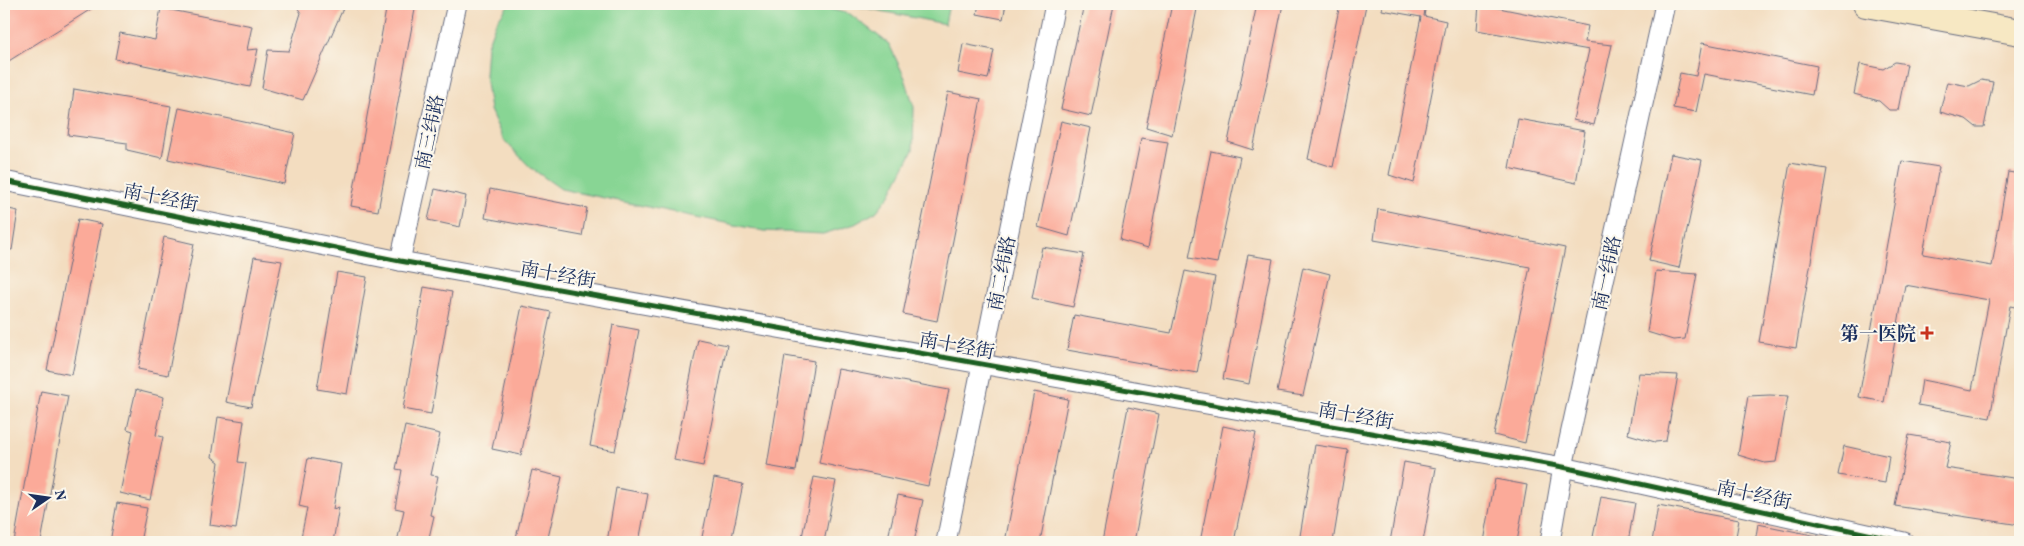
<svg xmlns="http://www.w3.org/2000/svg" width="2024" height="546" font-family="Vollkorn,'Noto Serif SC',serif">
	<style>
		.green { fill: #88d594; stroke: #528279 }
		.building { fill: #fbaa99 }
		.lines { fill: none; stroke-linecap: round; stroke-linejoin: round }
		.minor-casing { stroke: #676c80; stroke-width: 21 }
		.secondary-casing { stroke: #676c80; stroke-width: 28 }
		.minor { stroke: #fff; stroke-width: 19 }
		.secondary { stroke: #f7e8c3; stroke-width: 26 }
		.cycleway-casing { stroke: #fbf7ec; stroke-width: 8 }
		.cycleway { stroke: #1b5e20; stroke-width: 5 }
		.poi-dot { fill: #c8321e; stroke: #fbf7ec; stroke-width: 2 }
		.labels { text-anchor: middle; stroke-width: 4; stroke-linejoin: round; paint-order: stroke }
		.street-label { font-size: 19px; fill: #1b2f5e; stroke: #fbf7ec }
		.poi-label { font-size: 19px; font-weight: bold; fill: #1b2f5e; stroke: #fbf7ec; text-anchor: end }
	</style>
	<rect width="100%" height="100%" fill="#fbf7ec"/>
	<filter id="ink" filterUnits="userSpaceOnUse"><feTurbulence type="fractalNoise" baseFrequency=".02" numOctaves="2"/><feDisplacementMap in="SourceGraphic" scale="10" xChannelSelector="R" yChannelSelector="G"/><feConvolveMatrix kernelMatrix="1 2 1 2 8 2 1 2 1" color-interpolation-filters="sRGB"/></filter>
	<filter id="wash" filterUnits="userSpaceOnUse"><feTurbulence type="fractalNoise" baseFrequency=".0096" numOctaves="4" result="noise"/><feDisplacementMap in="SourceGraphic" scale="20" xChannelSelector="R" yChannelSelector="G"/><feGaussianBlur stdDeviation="1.12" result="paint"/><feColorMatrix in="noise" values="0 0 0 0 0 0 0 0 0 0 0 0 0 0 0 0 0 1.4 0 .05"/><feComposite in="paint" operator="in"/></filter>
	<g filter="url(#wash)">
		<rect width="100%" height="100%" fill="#f3ddc0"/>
		<g class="green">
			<polygon points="509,4 808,4 850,14 889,44 905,78 914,107 913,150 890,195 876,212 855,224 823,234 764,231 561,189 531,168 503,139 490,110 485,75 487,46 495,24"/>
			<polygon points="846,4 949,4 945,24"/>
		</g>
		<g id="blocks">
			<g class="building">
				<polygon points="4,4 99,4 4,64"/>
				<polygon points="295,4 345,4 303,100 262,88 268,50 289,51 301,13"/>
				<polygon points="387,4 416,4 378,211 351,206"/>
				<polygon points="979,4 1006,4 1003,19 977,14"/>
				<polygon points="1084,4 1114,4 1091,116 1061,109"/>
				<polygon points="1172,4 1198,4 1172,135 1146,127"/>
				<polygon points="1257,4 1283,4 1253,150 1228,142"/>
				<polygon points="1340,4 1366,5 1333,167 1308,159"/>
				<polygon points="1383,4 1426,4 1424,16 1446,21 1414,183 1389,175 1421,17 1382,10"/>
				<polygon points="1479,4 1588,26 1585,42 1612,45 1594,125 1573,120 1589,50 1477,30"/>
				<polygon points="161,8 252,26 247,50 258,49 250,87 115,59 120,33 155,40"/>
				<polygon points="1702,43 1817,66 1812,95 1704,74 1696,112 1673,108 1680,73 1696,76"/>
				<polygon points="963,44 994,50 988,79 958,73"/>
				<polygon points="1895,62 1907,64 1898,110 1889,110 1879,101 1854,94 1860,64 1883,69"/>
				<polygon points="1981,80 1993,82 1984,127 1976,127 1966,119 1940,112 1947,82 1969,86"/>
				<polygon points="74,89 171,106 162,158 127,150 127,143 68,135"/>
				<polygon points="948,92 981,99 937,321 903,314"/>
				<polygon points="179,108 295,133 284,184 168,159"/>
				<polygon points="1518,119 1585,131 1576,183 1509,168"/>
				<polygon points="1061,121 1091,128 1069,236 1038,227"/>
				<polygon points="1141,138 1168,142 1148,248 1120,240"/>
				<polygon points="1211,151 1240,157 1217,263 1189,258"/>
				<polygon points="1671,154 1702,160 1679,268 1649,261"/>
				<polygon points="1902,161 1939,167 1923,254 1992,266 2008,172 2020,174 2020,308 2010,306 1990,418 1918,405 1922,380 1972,390 1989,300 1905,285 1884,402 1859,397"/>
				<polygon points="1790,163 1827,169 1796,348 1759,342"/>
				<polygon points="435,189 466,196 460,227 428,220"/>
				<polygon points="490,189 587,208 582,236 485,218"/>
				<polygon points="4,208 18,211 12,250 4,249"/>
				<polygon points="1378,209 1565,248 1525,443 1494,435 1530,267 1374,240"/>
				<polygon points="78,219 102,224 72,375 47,370"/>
				<polygon points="164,237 194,244 168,375 138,369"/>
				<polygon points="1042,247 1084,254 1073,307 1032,298"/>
				<polygon points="1248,255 1273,259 1249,384 1223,379"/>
				<polygon points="254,257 282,261 251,407 226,402"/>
				<polygon points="1303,267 1330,274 1303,396 1277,392"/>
				<polygon points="1185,271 1215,277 1197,373 1067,350 1074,315 1171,333"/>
				<polygon points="1656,271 1697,274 1685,339 1673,340 1647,332"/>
				<polygon points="337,272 367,277 347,394 317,389"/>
				<polygon points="424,287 452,292 431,414 403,409"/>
				<polygon points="522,306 551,312 521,455 492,449"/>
				<polygon points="613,325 639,330 615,451 590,446"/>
				<polygon points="698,339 727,345 703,466 674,460"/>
				<polygon points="785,356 814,361 796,471 767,466"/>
				<polygon points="838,369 949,390 928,486 819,463"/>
				<polygon points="1639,373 1678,375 1666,441 1655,442 1628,434"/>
				<polygon points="136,390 164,397 156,435 163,437 150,500 120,493 133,431 127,429"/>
				<polygon points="41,391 68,396 41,542 14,542"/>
				<polygon points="1034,392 1068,399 1040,542 1005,542"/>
				<polygon points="1770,395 1788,396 1776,462 1765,463 1738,455 1748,396"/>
				<polygon points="1128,407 1159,414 1134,542 1102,542"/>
				<polygon points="218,417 244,421 238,462 246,463 236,529 210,525 219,462 212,457"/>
				<polygon points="405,426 440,434 431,475 438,476 430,515 434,516 428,542 397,542 404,510 395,508 402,470 396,469"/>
				<polygon points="1223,426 1256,433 1234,542 1200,542"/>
				<polygon points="1909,435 1951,442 1945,468 2020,479 2020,525 1895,506"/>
				<polygon points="1315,445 1348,450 1333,542 1299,542"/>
				<polygon points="1844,446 1889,456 1885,483 1838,475"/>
				<polygon points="308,458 341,464 333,509 339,507 333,542 300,542 307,508 299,506"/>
				<polygon points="1404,462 1436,468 1423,542 1390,542"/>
				<polygon points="532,470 562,477 547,542 515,542"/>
				<polygon points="814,477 836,481 824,542 801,542"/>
				<polygon points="714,478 743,484 731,542 701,542"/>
				<polygon points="1495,479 1527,485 1517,542 1484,542"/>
				<polygon points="616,488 648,494 639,542 607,542"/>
				<polygon points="898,495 923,500 914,542 887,542"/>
				<polygon points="1601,497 1635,503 1628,542 1592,542"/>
				<polygon points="117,503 147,508 140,542 110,542"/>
				<polygon points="1658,505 1739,520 1735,542 1652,542"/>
				<polygon points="1758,524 1842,541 1842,542 1755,542"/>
				<polygon points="202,538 221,541 221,542 201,542"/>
			</g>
		</g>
	</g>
	<g filter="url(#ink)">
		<use href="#blocks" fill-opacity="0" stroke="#676c80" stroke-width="1"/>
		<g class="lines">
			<g class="minor-casing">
				<g id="minor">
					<polyline points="4,181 400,261 1563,467 1904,542"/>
					<polyline points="400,261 457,4"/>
					<polyline points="946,542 1055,4"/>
					<polyline points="1550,542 1563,467 1665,4"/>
				</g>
			</g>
			<g class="secondary-casing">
				<polyline id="secondary" points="1866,4 2020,32"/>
			</g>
			<use href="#minor" class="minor"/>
			<use href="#secondary" class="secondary"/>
			<g class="cycleway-casing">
				<polyline id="cycleway" points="4,181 400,261 1563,467 1904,542"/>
			</g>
			<use href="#cycleway" class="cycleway"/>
		</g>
	</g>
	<path class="poi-dot" d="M1924.5 325.5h5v5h5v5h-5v5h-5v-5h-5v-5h5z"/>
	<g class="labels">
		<g class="street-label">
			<text transform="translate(429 132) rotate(-78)" y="7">南三纬路</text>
			<text transform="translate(161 197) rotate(11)" y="7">南十经街</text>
			<text transform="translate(1001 273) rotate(-79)" y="7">南二纬路</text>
			<text transform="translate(1606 273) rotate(-78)" y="7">南一纬路</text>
			<text transform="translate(558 274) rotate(10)" y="7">南十经街</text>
			<text transform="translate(957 345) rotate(10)" y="7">南十经街</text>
			<text transform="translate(1356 415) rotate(10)" y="7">南十经街</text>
			<text transform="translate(1754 494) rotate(12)" y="7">南十经街</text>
		</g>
		<g class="poi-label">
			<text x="1916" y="340">第一医院</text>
		</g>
	</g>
	<rect width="2024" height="546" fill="none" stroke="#fbf7ec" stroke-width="20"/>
	<g transform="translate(48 498) rotate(77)" stroke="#fbf7ec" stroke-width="4" paint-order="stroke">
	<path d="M0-4L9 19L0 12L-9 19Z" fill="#1b2f5e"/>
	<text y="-8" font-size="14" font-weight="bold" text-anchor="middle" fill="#1b2f5e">N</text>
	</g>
</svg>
